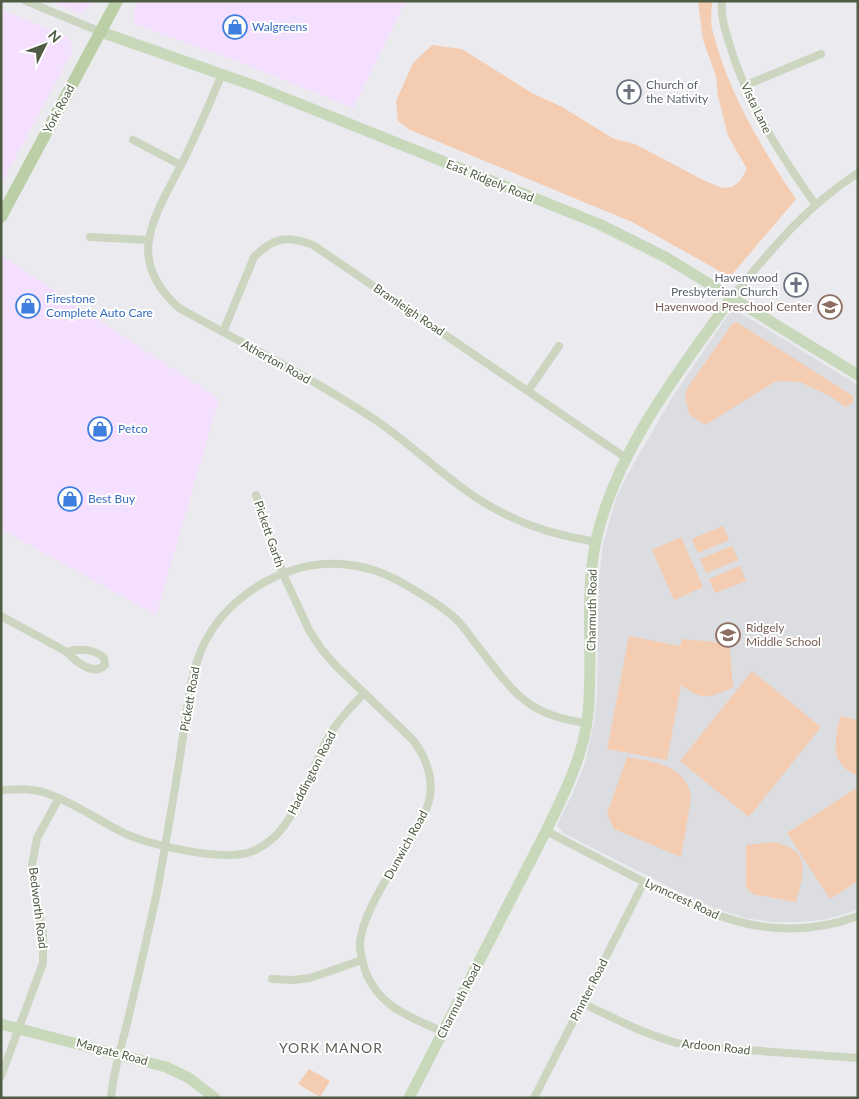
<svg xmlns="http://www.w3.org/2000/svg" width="859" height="1099" font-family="Lato,sans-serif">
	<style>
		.commercial { fill: #f5dffe }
		.education { fill: #dcdde0 }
		.green { fill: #f4ccb2 }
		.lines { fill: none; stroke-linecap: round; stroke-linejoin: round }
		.street { stroke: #cbd5bf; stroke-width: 8 }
		.secondary { stroke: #c8d8bb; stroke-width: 11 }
		.primary { stroke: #bbcfa7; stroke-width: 12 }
		.labels { text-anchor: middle; stroke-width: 4; stroke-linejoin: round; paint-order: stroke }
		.shop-label { font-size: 12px; fill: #366cbe; stroke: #fff; text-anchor: start }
		.worship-label { font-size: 12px; fill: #5b616d; stroke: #fff; text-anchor: start }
		.street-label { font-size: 12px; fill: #4f5b42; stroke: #fff }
		.education-label { font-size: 12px; fill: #785e54; stroke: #fff; text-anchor: end }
		.neighbourhood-label { font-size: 14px; letter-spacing: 1px; fill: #5c6157; stroke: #fff }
	</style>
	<rect width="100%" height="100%" fill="#ebebef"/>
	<g class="commercial">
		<polygon points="51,1 93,1 81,14"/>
		<polygon points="138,1 406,1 353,108 237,61 134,24 134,10"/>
		<polygon points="1,9 64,36 71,41 72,52 1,185"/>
		<polygon points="1,255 219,399 156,615 1,529"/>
	</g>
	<polygon class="education" points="735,311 739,312 858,385 858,910 823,920 797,922 772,922 745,918 720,910 697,901 563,833 557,825 573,793 584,766 594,723 597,693 599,577 603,544 616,499 624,481 671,399 728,315"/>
	<g class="green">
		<path d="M698,1H712C712,10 710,20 712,28C726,88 761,148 796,199L730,277L632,222L410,130L398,121L396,101L413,63L432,45L462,49L532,93L562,107L614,139L635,144L705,181L722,188L732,187L740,181L747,169L728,136L718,96L716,76L703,40Z"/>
		<polygon points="733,323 738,323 853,396 853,403 845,407 830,396 800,382 776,381 705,425 689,414 685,397 688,387"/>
		<polygon points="723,526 729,540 698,553 692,539"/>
		<polygon points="681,537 703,587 674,600 652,550"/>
		<polygon points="732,546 738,560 706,573 700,559"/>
		<polygon points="740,566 746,581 715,593 709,579"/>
		<path d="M629,636L680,646L682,639L725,643L730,649L733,688C708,697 704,702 681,685L667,760L607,749Z"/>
		<polygon points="752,671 821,727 749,817 680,761"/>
		<path d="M840,716L858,720V776C828,763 835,743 840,716Z"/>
		<path d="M627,757C654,762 688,765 691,799L681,857L614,829L607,814Z"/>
		<polygon points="858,787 858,881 830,899 787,833"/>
		<path d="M773,842C812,850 804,871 796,902L752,894L746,887V845Z"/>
		<polygon points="309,1069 330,1081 320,1097 298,1084"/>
	</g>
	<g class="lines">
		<g class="street">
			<polyline points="26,1 101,32"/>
			<path d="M722,1C720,16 726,32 730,46C748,105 780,154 815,204"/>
			<path d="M222,74C209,105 196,136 181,165C154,218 124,259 179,308C244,344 312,378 374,419C416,447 454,488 499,511C530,528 562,536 596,542"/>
			<polyline points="744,86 821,54"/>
			<polyline points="133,140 181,165"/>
			<polyline points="90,237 148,240"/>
			<path d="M732,297C772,249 804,208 858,173"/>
			<path d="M223,332L254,257C274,237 287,235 313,245L626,458"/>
			<polyline points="528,391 559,346"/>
			<path d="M256,495L283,574L310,632L322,650L337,667L413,740C425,756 433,776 430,797C427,811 420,823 413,835C397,862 358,918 360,948C361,955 363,963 365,970C370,984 380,997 392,1006C407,1017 426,1024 443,1032"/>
			<path d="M1,616L67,652C75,661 94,677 105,665L104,658C95,649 79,648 67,652"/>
			<path d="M1,790C17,789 31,788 46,793C73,802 98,820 124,833C149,845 214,859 242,854C252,853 264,846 272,839C299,816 312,766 330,734C339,719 352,706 364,693"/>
			<path d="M546,831C578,848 611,865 644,882C716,918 776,946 858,916"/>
			<polyline points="272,979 293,980 310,978 362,960"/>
			<path d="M582,1003C618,1020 651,1038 689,1046L858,1058"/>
			<polyline points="1,1076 43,963 43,934 33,880 32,865 37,838 59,798"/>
			<path d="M111,1098C113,1070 123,1042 129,1015C139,974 148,933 157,892C165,847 173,802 180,757C185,726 188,686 199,656C214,614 252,583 293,570C328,559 365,563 397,580C415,590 442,606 456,619C465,628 472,639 480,649C513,692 528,716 587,723"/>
			<polyline points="534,1098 644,882"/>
		</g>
		<g class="secondary">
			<polyline points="101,32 255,86 599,224 667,258 858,375"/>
			<polyline points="1,1024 166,1067 189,1078 215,1098"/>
			<path d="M409,1098L546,831C563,796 581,761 587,722C595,662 583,600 596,540C616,451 679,371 732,297"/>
		</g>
		<polyline class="primary" points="1,217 117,1"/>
	</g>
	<defs>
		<g id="shop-ring" transform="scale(1.25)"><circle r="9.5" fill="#fff" stroke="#3f7fe0" stroke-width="1.5"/><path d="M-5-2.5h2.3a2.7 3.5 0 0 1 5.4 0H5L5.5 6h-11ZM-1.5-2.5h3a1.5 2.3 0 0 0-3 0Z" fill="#3f7fe0"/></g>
		<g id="church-ring" transform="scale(1.25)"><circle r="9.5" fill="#fff" stroke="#6b7280" stroke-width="1.5"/><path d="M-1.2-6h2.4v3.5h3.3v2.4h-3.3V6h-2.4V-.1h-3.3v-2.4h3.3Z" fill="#6b7280"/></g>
		<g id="school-ring" transform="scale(1.25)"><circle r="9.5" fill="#fff" stroke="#8d6e63" stroke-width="1.5"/><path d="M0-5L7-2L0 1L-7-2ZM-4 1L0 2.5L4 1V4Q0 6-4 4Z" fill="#8d6e63"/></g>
	</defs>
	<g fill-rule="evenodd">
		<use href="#shop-ring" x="235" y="27"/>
		<use href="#church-ring" x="629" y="92"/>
		<use href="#church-ring" x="796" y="285"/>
		<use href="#shop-ring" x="28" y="306"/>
		<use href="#school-ring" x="830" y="307"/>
		<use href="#shop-ring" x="100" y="429"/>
		<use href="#shop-ring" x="70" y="499"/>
		<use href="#school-ring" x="728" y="635"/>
	</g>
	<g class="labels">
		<g class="shop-label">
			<text x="252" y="31">Walgreens</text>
			<text x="46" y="303">Firestone<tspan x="46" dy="14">Complete Auto Care</tspan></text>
			<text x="118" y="433">Petco</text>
			<text x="88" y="503">Best Buy</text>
		</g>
		<g class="worship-label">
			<text x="646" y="89">Church of<tspan x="646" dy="14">the Nativity</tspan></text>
			<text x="778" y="282" text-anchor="end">Havenwood<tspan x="778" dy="14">Presbyterian Church</tspan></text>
		</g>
		<g class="street-label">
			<text transform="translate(756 108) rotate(64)" y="4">Vista Lane</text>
			<text transform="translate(59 109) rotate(-62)" y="4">York Road</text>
			<text transform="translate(490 181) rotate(22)" y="4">East Ridgely Road</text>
			<text transform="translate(409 310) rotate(34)" y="4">Bramleigh Road</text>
			<text transform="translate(276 362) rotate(29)" y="4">Atherton Road</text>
			<text transform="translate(269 534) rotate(71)" y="4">Pickett Garth</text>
			<text transform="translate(592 610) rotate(-89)" y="4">Charmuth Road</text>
			<text transform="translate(190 699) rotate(-80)" y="4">Pickett Road</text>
			<text transform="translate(312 773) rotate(-63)" y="4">Haddington Road</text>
			<text transform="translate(406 845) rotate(-61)" y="4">Dunwich Road</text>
			<text transform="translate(682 899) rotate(25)" y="4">Lynncrest Road</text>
			<text transform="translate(38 908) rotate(83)" y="4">Bedworth Road</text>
			<text transform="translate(589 990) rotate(-63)" y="4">Pinnter Road</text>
			<text transform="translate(459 1001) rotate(-63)" y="4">Charmuth Road</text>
			<text transform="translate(716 1047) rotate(6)" y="4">Ardoon Road</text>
			<text transform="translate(112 1052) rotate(15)" y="4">Margate Road</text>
		</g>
		<g class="education-label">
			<text x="812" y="311">Havenwood Preschool Center</text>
			<text x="746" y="632" text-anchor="start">Ridgely<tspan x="746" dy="14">Middle School</tspan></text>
		</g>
		<g class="neighbourhood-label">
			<text x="331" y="1053">YORK MANOR</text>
		</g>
	</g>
	<rect width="859" height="1099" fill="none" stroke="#4f5b42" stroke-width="5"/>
	<g transform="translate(45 45) rotate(48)" stroke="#ffffff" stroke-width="4" paint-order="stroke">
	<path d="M0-4L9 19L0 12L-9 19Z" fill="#4f5b42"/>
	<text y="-8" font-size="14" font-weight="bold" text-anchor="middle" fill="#4f5b42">N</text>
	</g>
</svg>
